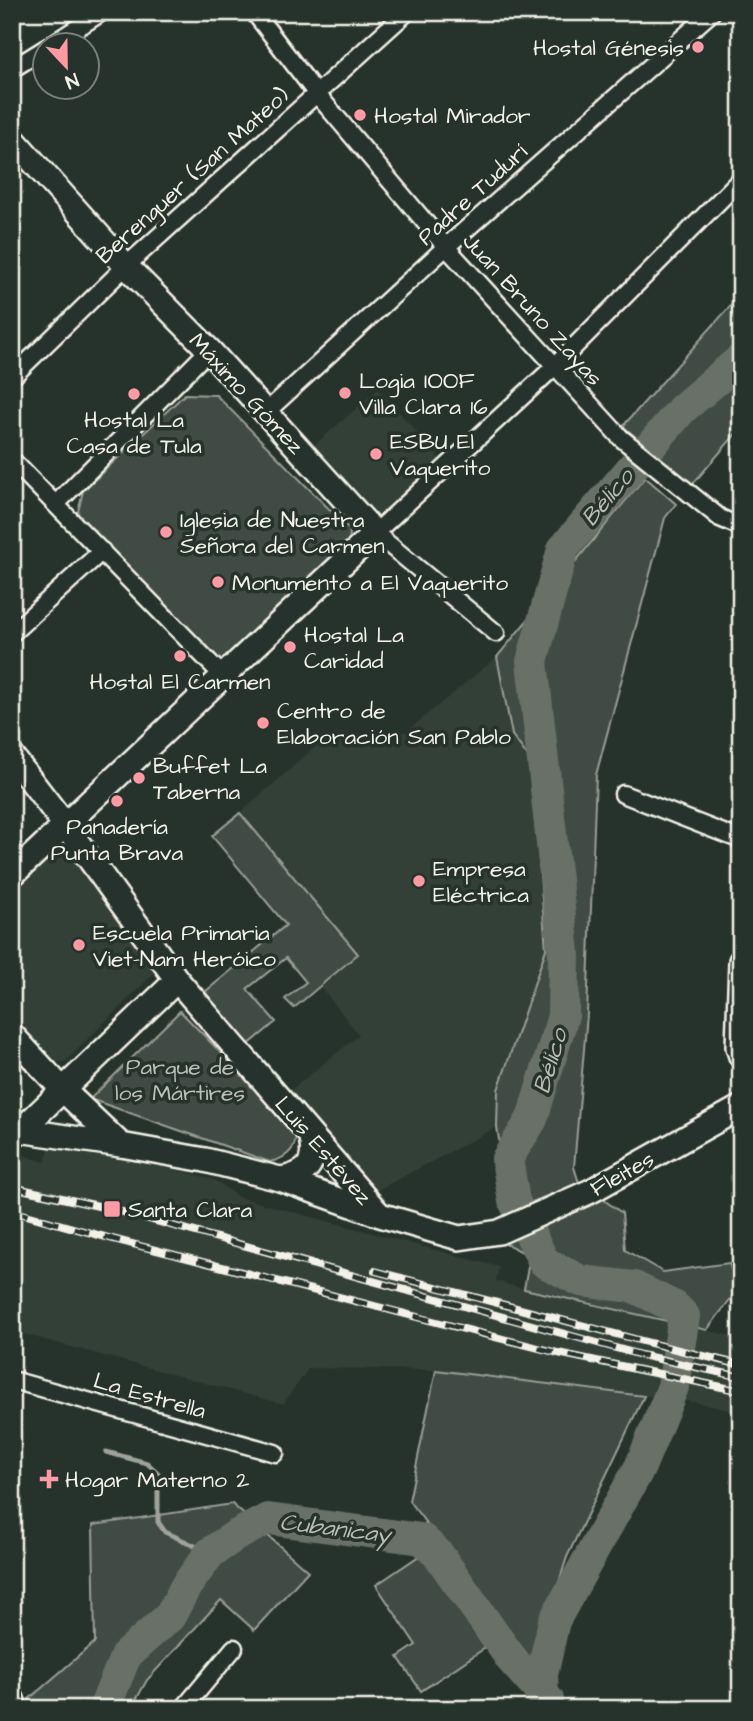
<svg xmlns="http://www.w3.org/2000/svg" width="753" height="1721" font-family="'Architects Daughter',sans-serif">
	<style>
		.built { fill: #333f39 }
		.green { fill: #414b45; stroke: #9a9e96; stroke-width: 2 }
		.lines { fill: none; stroke-linecap: round; stroke-linejoin: round }
		.stream { stroke: #9fa39b; stroke-width: 5 }
		.river { stroke: #676f68; stroke-width: 32 }
		.street-casing { stroke: #f4f1e8; stroke-width: 21 }
		.secondary-casing { stroke: #f4f1e8; stroke-width: 28 }
		.street { stroke: #26332d; stroke-width: 16 }
		.secondary { stroke: #26332d; stroke-width: 23 }
		.rail-casing { stroke: #f4f1e8; stroke-width: 8 }
		.rail { stroke: #26332d; stroke-width: 5; stroke-dasharray: 16; stroke-linecap: butt }
		.poi-dot { fill: #ff9aa2; stroke: #26332d; stroke-width: 2.5 }
		.labels { text-anchor: middle; stroke-width: 7; stroke-linejoin: round; paint-order: stroke }
		.poi-label { font-size: 23px; fill: #f4f1e8; stroke: #26332d; text-anchor: start }
		.street-label { font-size: 23px; fill: #f4f1e8; stroke: #26332d }
		.park-label { font-size: 23px; fill: #bebfb7; stroke: #26332d }
		.water-label { font-size: 24px; font-style: italic; fill: #bcbdb5; stroke: #26332d }
	</style>
	<rect width="100%" height="100%" fill="#26332d"/>
	<filter id="ink" filterUnits="userSpaceOnUse"><feTurbulence type="fractalNoise" baseFrequency=".0143" numOctaves="2"/><feDisplacementMap in="SourceGraphic" scale="14" xChannelSelector="R" yChannelSelector="G"/><feConvolveMatrix kernelMatrix="1 2 1 2 8 2 1 2 1" color-interpolation-filters="sRGB"/></filter>
	<g filter="url(#ink)">
		<g class="built">
			<polygon points="378,389 441,459 375,519 311,448"/>
			<polygon points="497,657 512,735 531,761 546,949 498,1090 497,1127 370,1194 287,1093 359,1035 320,986 358,954 240,813 314,748 337,734 406,732"/>
			<polygon points="62,845 70,847 157,958 155,972 65,1062 55,1063 12,1016 12,891"/>
			<polygon points="53,1137 215,1180 238,1197 499,1267 496,1281 524,1289 741,1338 741,1413 695,1402 436,1370 309,1368 283,1404 12,1331 12,1152 45,1162"/>
		</g>
		<g class="green">
			<polygon points="741,294 741,428 691,486 623,426"/>
			<polygon points="185,394 216,395 350,530 349,546 229,661 213,662 77,516 83,491"/>
			<polygon points="645,477 676,504 665,518 596,775 587,1014 574,1167 579,1183 510,1211 497,1127 498,1090 546,949 531,761 512,735 497,657"/>
			<polygon points="240,813 358,954 294,1008 285,999 306,982 286,958 247,989 276,1022 248,1045 205,992 286,925 212,836"/>
			<path d="M180,1011L295,1128C299,1147 288,1158 270,1162L90,1099Z"/>
			<polygon points="601,1198 622,1213 625,1250 663,1272 729,1263 738,1289 707,1330 524,1289 530,1256 503,1242"/>
			<polygon points="436,1370 644,1396 567,1557 533,1662 409,1501"/>
			<polygon points="232,1504 308,1571 254,1630 221,1600 147,1680 131,1709 33,1709 29,1699 95,1642 93,1525"/>
			<polygon points="422,1554 485,1648 421,1691 398,1657 416,1645 376,1585"/>
		</g>
		<g class="lines">
			<polyline class="stream" points="106,1452 147,1463 158,1473 158,1522 165,1532 210,1553"/>
			<g class="river">
				<polyline points="543,1694 542,1675 554,1621 640,1467 673,1387 684,1316 675,1307 634,1287 581,1281 544,1262 514,1201 507,1159 532,1119 563,1016 564,953 532,661 563,549 682,409 741,359"/>
				<polyline points="104,1709 126,1655 170,1616 186,1586 210,1553 235,1536 268,1519 422,1539 438,1554 512,1660 548,1700"/>
			</g>
			<g class="street-casing">
				<g id="street">
					<polyline points="254,12 316,93 446,247 621,438 720,518 741,527"/>
					<polyline points="49,46 102,12"/>
					<polyline points="12,69 46,48"/>
					<polyline points="12,377 126,266 407,12"/>
					<polyline points="265,413 446,247 712,12"/>
					<polyline points="12,460 223,676"/>
					<polyline points="56,504 209,350"/>
					<polyline points="12,633 102,551"/>
					<polyline points="496,633 375,533 554,367 741,179"/>
					<polyline points="623,794 741,840"/>
					<polyline points="12,1380 275,1453"/>
					<polyline points="183,1709 234,1648"/>
				</g>
			</g>
			<g class="secondary-casing">
				<g id="secondary">
					<polyline points="12,138 126,266 209,350 375,533 12,875"/>
					<polyline points="12,756 65,825 177,980 378,1213"/>
					<polyline points="741,961 738,1047 741,1056"/>
					<polyline points="12,1035 62,1089 121,1145"/>
					<polyline points="12,1129 121,1145 205,1160 280,1179 380,1215 459,1238 499,1232 591,1191 741,1107"/>
					<polyline points="21,1130 177,980"/>
					<path d="M280,1179C306,1175 317,1165 311,1138"/>
					<polyline points="12,1699 15,1709"/>
				</g>
			</g>
			<use href="#street" class="street"/>
			<use href="#secondary" class="secondary"/>
			<g class="rail-casing">
				<g id="rail">
					<polyline points="12,1187 112,1209 641,1355 741,1377"/>
					<polyline points="12,1211 109,1238 558,1353 741,1391"/>
					<polyline points="375,1271 646,1342 741,1365"/>
				</g>
			</g>
			<use href="#rail" class="rail"/>
		</g>
	</g>
	<g class="poi-dot">
		<circle cx="698" cy="47" r="7"/>
		<circle cx="360" cy="115" r="7"/>
		<circle cx="345" cy="393" r="7"/>
		<circle cx="134" cy="394" r="7"/>
		<circle cx="376" cy="454" r="7"/>
		<circle cx="166" cy="532" r="7"/>
		<circle cx="218" cy="582" r="7"/>
		<circle cx="290" cy="647" r="7"/>
		<circle cx="180" cy="656" r="7"/>
		<circle cx="263" cy="723" r="7"/>
		<circle cx="139" cy="778" r="7"/>
		<circle cx="117" cy="801" r="7"/>
		<circle cx="419" cy="881" r="7"/>
		<circle cx="79" cy="945" r="7"/>
		<rect x="103" y="1200" width="18" height="18" rx="3.5"/>
		<path d="M45.5 1468.5h7v7h7v7h-7v7h-7v-7h-7v-7h7z"/>
	</g>
	<g class="labels">
		<g class="poi-label">
			<text x="684" y="55" text-anchor="end">Hostal Génesis</text>
			<text x="374" y="123">Hostal Mirador</text>
			<text x="359" y="388">Logia IOOF<tspan x="359" dy="26">Villa Clara 16</tspan></text>
			<text x="134" y="427" text-anchor="middle">Hostal La<tspan x="134" dy="26">Casa de Tula</tspan></text>
			<text x="390" y="449">ESBU El<tspan x="390" dy="26">Vaquerito</tspan></text>
			<text x="180" y="527">Iglesia de Nuestra<tspan x="180" dy="26">Señora del Carmen</tspan></text>
			<text x="232" y="590">Monumento a El Vaquerito</text>
			<text x="304" y="642">Hostal La<tspan x="304" dy="26">Caridad</tspan></text>
			<text x="180" y="689" text-anchor="middle">Hostal El Carmen</text>
			<text x="277" y="718">Centro de<tspan x="277" dy="26">Elaboración San Pablo</tspan></text>
			<text x="153" y="773">Buffet La<tspan x="153" dy="26">Taberna</tspan></text>
			<text x="117" y="834" text-anchor="middle">Panadería<tspan x="117" dy="26">Punta Brava</tspan></text>
			<text x="433" y="876">Empresa<tspan x="433" dy="26">Eléctrica</tspan></text>
			<text x="93" y="940">Escuela Primaria<tspan x="93" dy="26">Viet-Nam Heróico</tspan></text>
			<text x="128" y="1217">Santa Clara</text>
			<text x="65" y="1487">Hogar Materno 2</text>
		</g>
		<g class="street-label">
			<text transform="translate(192 175) rotate(-42)" y="8">Berenguer (San Mateo)</text>
			<text transform="translate(472 194) rotate(-42)" y="8">Padre Tudurí</text>
			<text transform="translate(533 309) rotate(48)" y="8">Juan Bruno Zayas</text>
			<text transform="translate(247 393) rotate(47)" y="8">Máximo Gómez</text>
			<text transform="translate(324 1150) rotate(49)" y="8">Luis Estévez</text>
			<text transform="translate(622 1173) rotate(-29)" y="8">Fleites</text>
			<text transform="translate(150 1395) rotate(16)" y="8">La Estrella</text>
		</g>
		<g class="park-label">
			<text x="180" y="1074">Parque de<tspan x="180" dy="26">los Mártires</tspan></text>
		</g>
		<g class="water-label">
			<text transform="translate(607 497) rotate(-50)" y="8">Bélico</text>
			<text transform="translate(550 1061) rotate(-73)" y="8">Bélico</text>
			<text transform="translate(335 1528) rotate(7)" y="8">Cubanicay</text>
		</g>
	</g>
	<rect width="753" height="1721" fill="none" stroke="#26332d" stroke-width="42"/>
	<rect x="21" y="21" width="711" height="1679" fill="none" stroke="#f4f1e8" stroke-width="2.5" filter="url(#ink)"/>
	<g transform="translate(66 66) rotate(158)"><circle r="33" fill="#26332d" stroke="#787f78" stroke-width="2"/>
	<path d="M0-5L12 26L0 18L-12 26Z" fill="#ff9aa2"/>
	<text y="-10" font-size="19" font-weight="bold" text-anchor="middle" fill="#f4f1e8">N</text>
	</g>
</svg>
